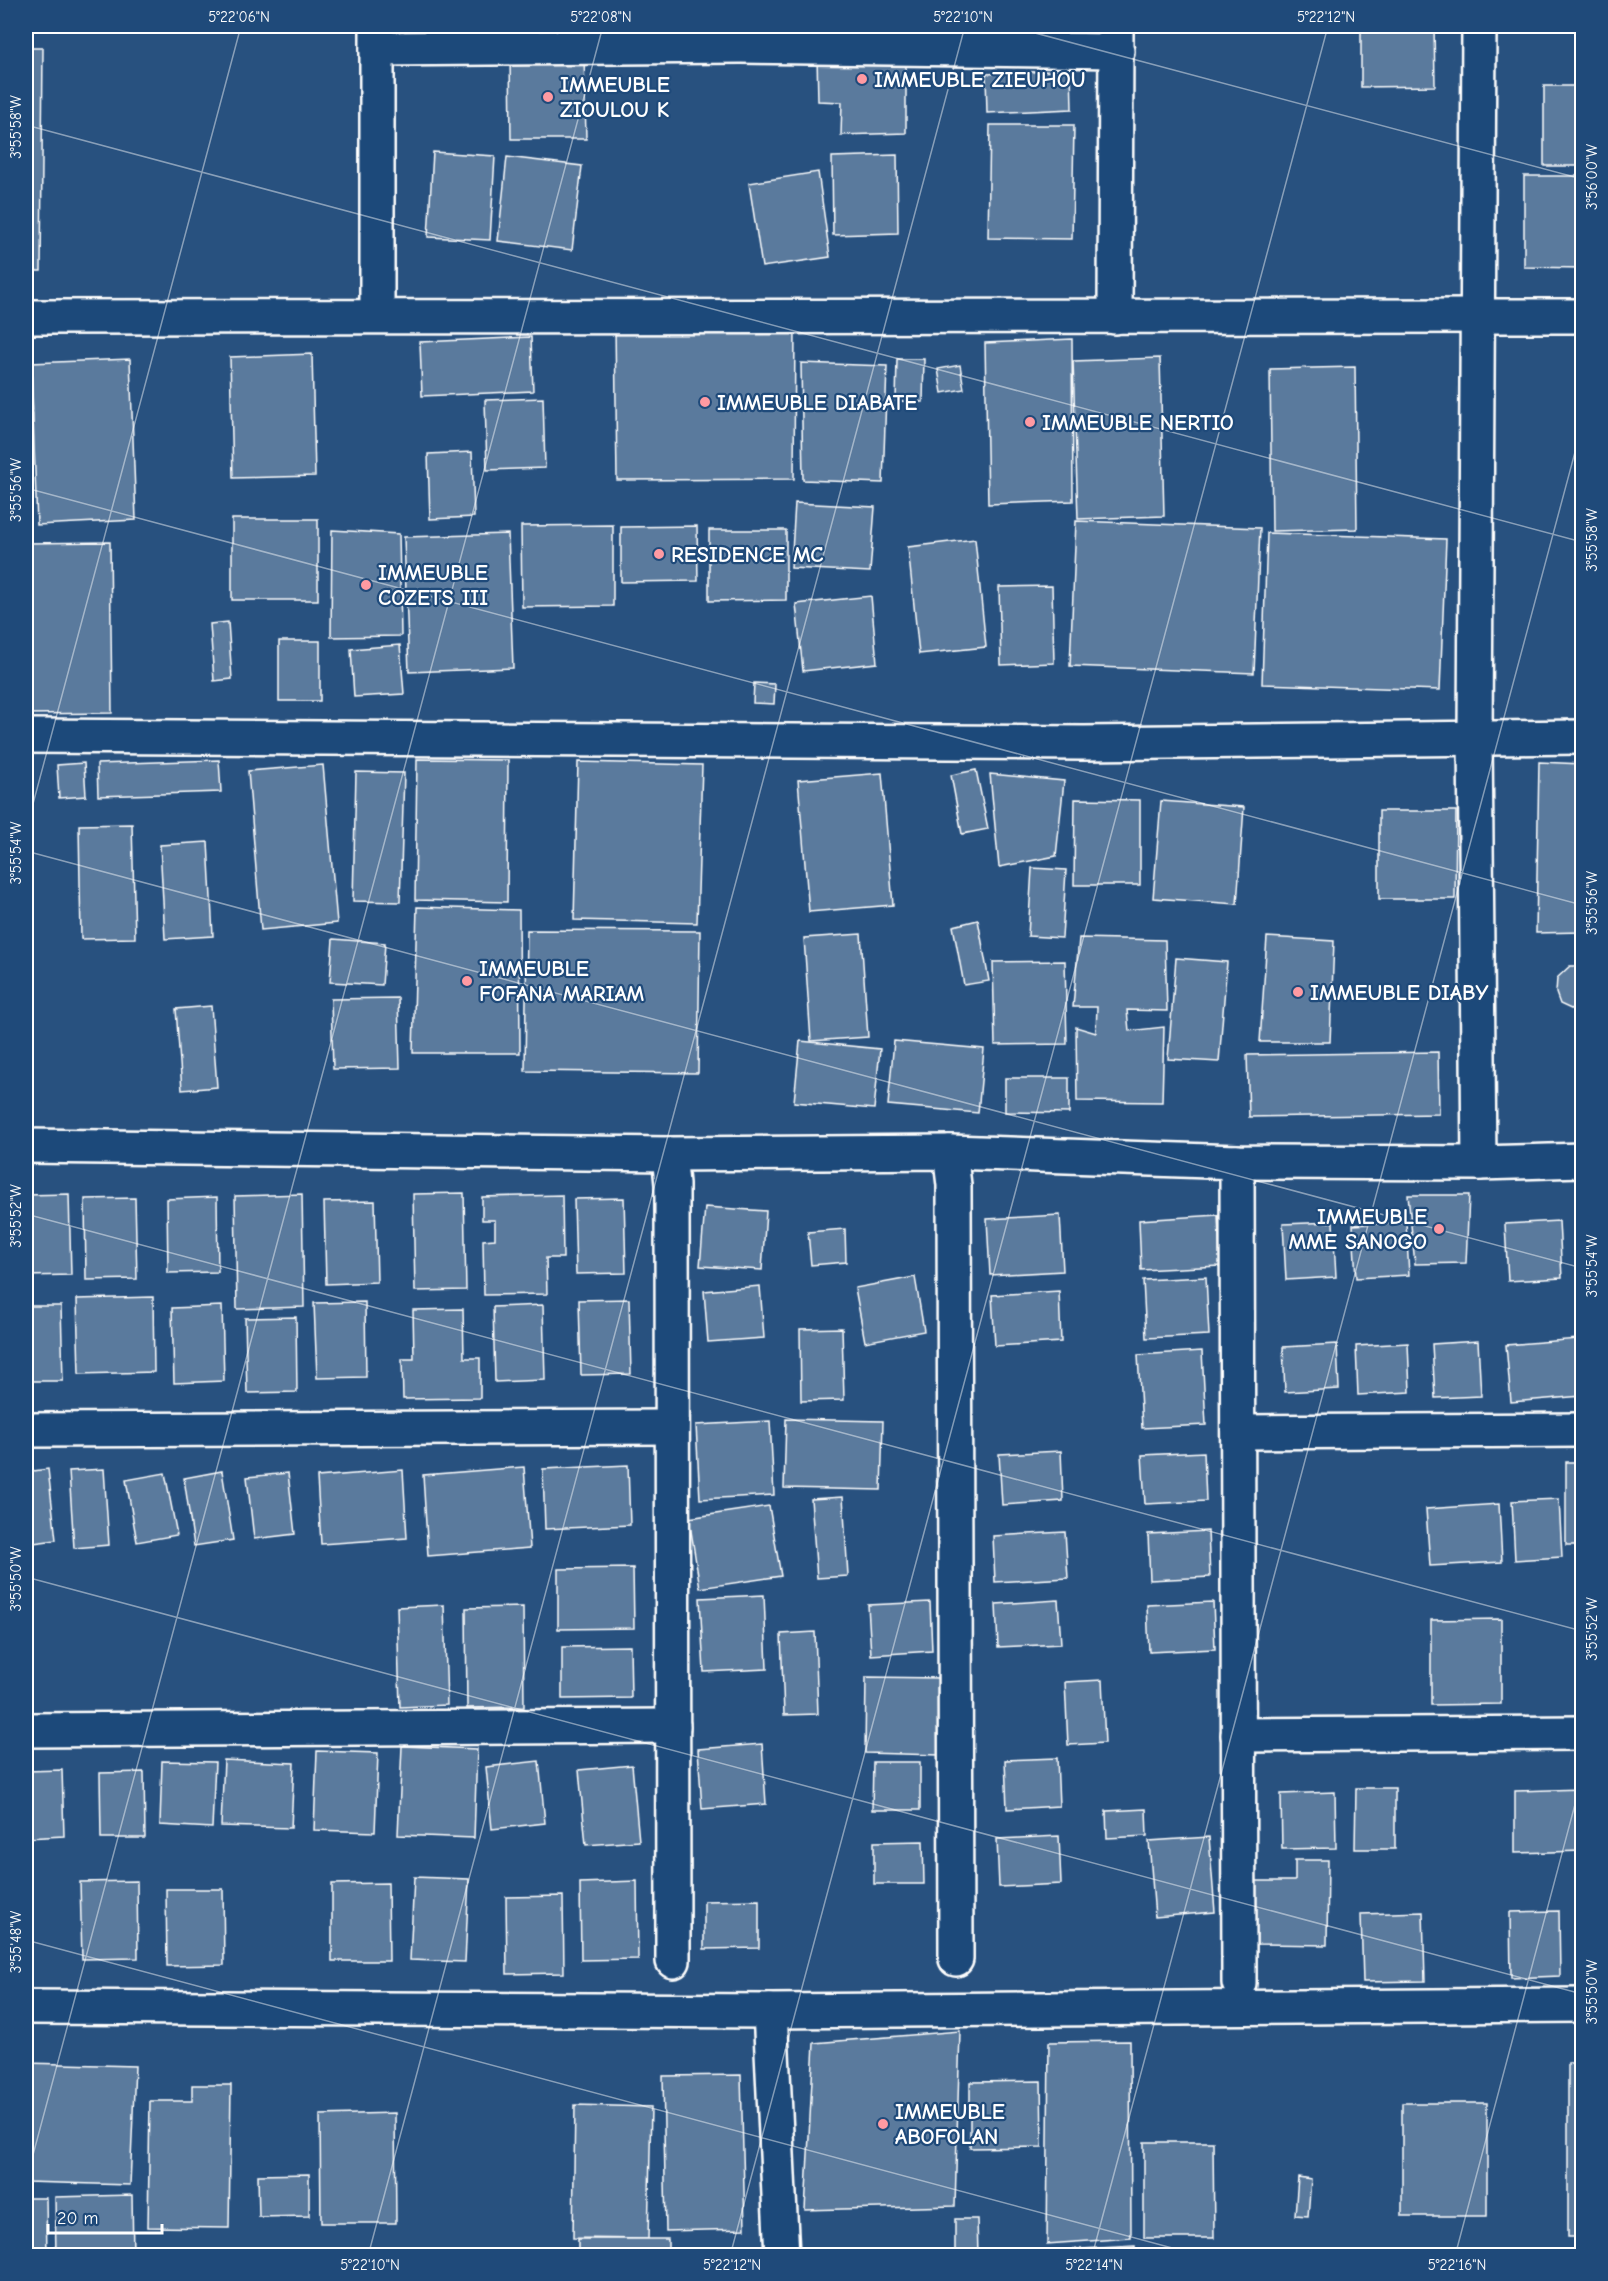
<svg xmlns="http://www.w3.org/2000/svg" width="1608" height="2281" font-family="'Comic Neue',sans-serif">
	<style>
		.building { fill: #5a7a9d; stroke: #fff; stroke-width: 1.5 }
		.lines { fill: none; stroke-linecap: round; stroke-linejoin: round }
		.minor-casing { stroke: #fff; stroke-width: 38 }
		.minor { stroke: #1f4a7a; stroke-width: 33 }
		.ticks { fill: none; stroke: #fff; stroke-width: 1.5; stroke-opacity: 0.45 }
		.poi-dot { fill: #ff9aa2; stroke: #1f4a7a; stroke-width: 2 }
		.labels { text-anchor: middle; stroke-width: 4.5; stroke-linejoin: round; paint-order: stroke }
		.poi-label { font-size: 22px; font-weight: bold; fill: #fff; stroke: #1f4a7a; text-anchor: start }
		.neatline { fill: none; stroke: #fff; stroke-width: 2 }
		.ticks-label { font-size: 15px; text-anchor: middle; fill: #fff }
	</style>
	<rect width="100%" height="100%" fill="#28517f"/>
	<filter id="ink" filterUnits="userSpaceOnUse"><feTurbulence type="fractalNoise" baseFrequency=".0167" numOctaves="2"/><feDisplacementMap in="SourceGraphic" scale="12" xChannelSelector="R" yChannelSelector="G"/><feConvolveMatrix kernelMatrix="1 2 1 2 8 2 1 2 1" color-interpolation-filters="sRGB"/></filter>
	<g filter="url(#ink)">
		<g class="building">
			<polygon points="1361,26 1434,26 1435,86 1361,87"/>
			<polygon points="26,48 43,48 41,271 26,271"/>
			<polygon points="510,55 584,55 586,139 511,139"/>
			<polygon points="906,55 906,133 841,135 842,102 818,101 817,56"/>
			<polygon points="1071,70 1072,109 987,113 986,74"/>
			<rect x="1544" y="86" width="38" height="80"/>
			<polygon points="990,125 1074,125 1072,239 988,238"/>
			<polygon points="433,152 495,156 490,240 428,237"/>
			<polygon points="897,155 898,233 833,235 832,157"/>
			<polygon points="507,157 582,166 572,250 498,241"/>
			<polygon points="818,172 830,257 762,267 749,183"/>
			<polygon points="1524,176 1582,176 1582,268 1524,267"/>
			<polygon points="795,324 794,479 617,480 615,325"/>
			<polygon points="531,337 533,391 422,396 420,342"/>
			<polygon points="1072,339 1073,501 988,504 985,343"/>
			<polygon points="312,354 315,476 233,478 230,357"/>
			<polygon points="1160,358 1164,516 1078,519 1073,361"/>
			<polygon points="130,359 136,520 37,525 31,363"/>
			<polygon points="897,359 924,359 923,402 896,401"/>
			<polygon points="801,363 887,366 883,483 803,480"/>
			<polygon points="960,365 964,389 942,393 938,369"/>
			<polygon points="1355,367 1357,529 1272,531 1270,369"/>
			<polygon points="543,398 545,468 487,470 485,400"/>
			<polygon points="472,452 474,517 430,519 428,454"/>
			<polygon points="795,503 875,507 870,572 791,568"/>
			<rect x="232" y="519" width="86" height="81"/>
			<polygon points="1076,521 1260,528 1254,673 1070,666"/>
			<polygon points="613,525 613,606 522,607 521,526"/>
			<polygon points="697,526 698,581 621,582 621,527"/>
			<polygon points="332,530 399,534 401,636 331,637"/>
			<polygon points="709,530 786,530 786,600 709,601"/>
			<polygon points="1267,533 1446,539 1440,690 1262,684"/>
			<polygon points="508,534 513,668 409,672 404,537"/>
			<polygon points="975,539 986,647 919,654 908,547"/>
			<polygon points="110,542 112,713 26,714 26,543"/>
			<polygon points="1052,586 1054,663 1001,665 999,587"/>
			<polygon points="871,596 877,663 803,671 796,604"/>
			<polygon points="228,622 232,679 214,681 210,624"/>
			<rect x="279" y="641" width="41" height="60"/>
			<polygon points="400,645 404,694 354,697 351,649"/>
			<polygon points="754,683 775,684 774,704 753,703"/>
			<polygon points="417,759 508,760 507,902 415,900"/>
			<polygon points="219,760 221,792 98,796 97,764"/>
			<polygon points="578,762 702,765 697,923 574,920"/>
			<polygon points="1539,762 1582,764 1582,932 1536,933"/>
			<polygon points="84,763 86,796 59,798 57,765"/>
			<polygon points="323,765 337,923 261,930 248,771"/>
			<polygon points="976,770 988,829 962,834 951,775"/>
			<polygon points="356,772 404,773 400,902 353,901"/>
			<polygon points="882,773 893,905 809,912 798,780"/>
			<polygon points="990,774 1064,781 1056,856 999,867"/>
			<polygon points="1075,799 1140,800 1140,885 1074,885"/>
			<polygon points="1161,801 1244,807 1237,904 1153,898"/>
			<polygon points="1379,811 1456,811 1455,899 1379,899"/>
			<polygon points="132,824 135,938 81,939 79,825"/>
			<polygon points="208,842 213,936 165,939 160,845"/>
			<polygon points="1032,868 1066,870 1062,938 1028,936"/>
			<polygon points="417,907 519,910 520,1053 413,1053"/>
			<polygon points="978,920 989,981 964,985 953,926"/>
			<polygon points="527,930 700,931 698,1073 525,1071"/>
			<polygon points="861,934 868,1037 811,1041 804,938"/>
			<polygon points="1267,937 1334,941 1330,1042 1260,1042"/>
			<polygon points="1079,938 1165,940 1167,1011 1127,1010 1129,1031 1164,1027 1162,1102 1077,1101 1076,1027 1096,1033 1097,1007 1073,1007"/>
			<polygon points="333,939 385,943 382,985 330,982"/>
			<polygon points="1176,958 1227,962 1219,1062 1168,1059"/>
			<polygon points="1065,961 1067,1044 995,1045 993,962"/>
			<polygon points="1570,966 1582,966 1582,1010 1573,1010 1560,1004 1556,993 1557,978"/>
			<polygon points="398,998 400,1068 333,1069 331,999"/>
			<polygon points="211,1006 217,1087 182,1090 176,1009"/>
			<polygon points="800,1041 880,1049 874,1109 794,1102"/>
			<polygon points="894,1041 984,1049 978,1113 888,1105"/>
			<polygon points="1438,1052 1439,1114 1249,1117 1247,1055"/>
			<polygon points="1005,1078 1069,1078 1069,1113 1005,1112"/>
			<polygon points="464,1193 466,1290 415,1291 413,1194"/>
			<polygon points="69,1194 71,1275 26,1276 26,1195"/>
			<polygon points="302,1194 304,1307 237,1309 235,1196"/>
			<polygon points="562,1195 563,1258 546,1258 547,1294 484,1295 483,1240 495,1239 495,1220 482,1220 482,1197"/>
			<polygon points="1408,1195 1469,1195 1466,1263 1415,1264"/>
			<polygon points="217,1197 218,1272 168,1273 167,1199"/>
			<polygon points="135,1198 137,1279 86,1280 85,1199"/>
			<polygon points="624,1198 626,1273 576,1274 574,1199"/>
			<polygon points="375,1201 377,1282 326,1284 324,1202"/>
			<polygon points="705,1207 766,1211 762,1270 700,1266"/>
			<polygon points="1060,1215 1063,1271 990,1275 987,1219"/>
			<polygon points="1218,1215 1220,1266 1141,1270 1139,1220"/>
			<polygon points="1559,1221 1562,1278 1508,1281 1505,1224"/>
			<polygon points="1333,1222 1336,1277 1286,1280 1283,1224"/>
			<polygon points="1406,1222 1409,1275 1356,1278 1353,1225"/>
			<polygon points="845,1229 846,1262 811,1265 808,1232"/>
			<polygon points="915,1277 924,1331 865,1342 855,1288"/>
			<polygon points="1206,1277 1209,1335 1146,1338 1143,1280"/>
			<polygon points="760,1286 764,1338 708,1342 704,1291"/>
			<polygon points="1059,1291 1061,1342 995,1346 992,1295"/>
			<polygon points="153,1297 154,1372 79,1374 77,1299"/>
			<polygon points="629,1299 631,1374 581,1375 579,1300"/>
			<polygon points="365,1302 366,1377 317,1378 314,1303"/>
			<polygon points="543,1305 545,1380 495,1382 493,1307"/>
			<polygon points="26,1306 61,1306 63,1381 26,1381"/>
			<polygon points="222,1306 224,1381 174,1383 172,1308"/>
			<polygon points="463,1309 464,1358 480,1358 480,1398 403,1399 402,1359 414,1359 413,1310"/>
			<polygon points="296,1317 297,1392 247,1393 245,1318"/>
			<polygon points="842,1328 844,1400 801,1401 800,1329"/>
			<polygon points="1578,1339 1582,1396 1511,1402 1506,1345"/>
			<polygon points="1478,1341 1481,1396 1435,1398 1432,1344"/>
			<polygon points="1408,1343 1410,1392 1358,1395 1356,1346"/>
			<polygon points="1337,1344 1339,1389 1285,1392 1283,1347"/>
			<polygon points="1202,1351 1206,1425 1142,1428 1138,1355"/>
			<polygon points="786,1419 883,1421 881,1490 784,1488"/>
			<polygon points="770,1421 774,1495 700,1499 696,1425"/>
			<polygon points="1061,1451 1063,1501 1002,1505 999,1454"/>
			<polygon points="1204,1452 1206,1501 1145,1504 1142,1455"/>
			<rect x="1566" y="1462" width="16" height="83"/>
			<polygon points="628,1465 630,1525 545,1529 543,1469"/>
			<polygon points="524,1467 530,1548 428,1556 423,1475"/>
			<polygon points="48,1469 56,1540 26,1544 26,1472"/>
			<polygon points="104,1469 109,1545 74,1548 69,1471"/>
			<polygon points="403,1470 407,1538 321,1544 317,1477"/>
			<polygon points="222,1471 233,1540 194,1546 184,1478"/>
			<polygon points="165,1473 177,1535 137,1542 126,1480"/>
			<polygon points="288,1473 295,1534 254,1539 247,1477"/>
			<polygon points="843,1497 848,1576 817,1578 811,1499"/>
			<polygon points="1559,1499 1562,1557 1515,1560 1512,1501"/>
			<polygon points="1499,1504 1502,1562 1430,1566 1426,1509"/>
			<polygon points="769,1506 781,1576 700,1588 689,1518"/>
			<polygon points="1208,1531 1210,1577 1150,1580 1148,1534"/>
			<polygon points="1065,1532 1068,1578 995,1582 993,1536"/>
			<polygon points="633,1568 634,1628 558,1629 558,1569"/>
			<polygon points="764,1595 767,1669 704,1672 700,1598"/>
			<polygon points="1058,1600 1061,1644 998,1647 996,1604"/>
			<polygon points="930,1602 932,1651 871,1655 868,1605"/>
			<polygon points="1213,1602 1215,1649 1149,1652 1147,1605"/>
			<polygon points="444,1605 447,1705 400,1707 397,1607"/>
			<polygon points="523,1607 524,1707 467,1708 466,1608"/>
			<polygon points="1501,1619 1501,1704 1431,1705 1431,1620"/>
			<polygon points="815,1632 818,1714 784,1715 781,1634"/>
			<polygon points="630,1646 631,1698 562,1699 562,1647"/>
			<polygon points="866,1677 941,1678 940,1755 865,1753"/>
			<polygon points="1102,1680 1105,1743 1068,1745 1065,1682"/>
			<polygon points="762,1744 766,1804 702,1809 698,1749"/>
			<polygon points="402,1746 477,1749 474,1838 398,1835"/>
			<polygon points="317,1751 378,1753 375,1832 314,1830"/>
			<polygon points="1057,1758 1059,1806 1007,1809 1005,1760"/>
			<polygon points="224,1760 294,1763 291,1828 221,1826"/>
			<polygon points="162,1761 215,1762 212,1828 160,1825"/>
			<polygon points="539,1761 545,1823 492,1829 486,1767"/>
			<polygon points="873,1762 920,1762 920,1810 872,1810"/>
			<polygon points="632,1765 639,1841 586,1845 579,1770"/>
			<polygon points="62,1770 64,1836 26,1838 26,1771"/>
			<polygon points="144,1772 145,1838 101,1838 100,1773"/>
			<polygon points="1356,1788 1395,1788 1395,1849 1355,1849"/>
			<polygon points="1582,1789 1582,1851 1515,1853 1515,1791"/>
			<polygon points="1335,1792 1336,1848 1282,1849 1281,1794"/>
			<polygon points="1146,1809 1147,1836 1107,1838 1106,1811"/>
			<polygon points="1059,1836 1061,1884 999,1887 997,1839"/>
			<polygon points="1209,1837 1215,1912 1155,1917 1149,1841"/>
			<polygon points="923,1841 924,1884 874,1884 874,1842"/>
			<polygon points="1295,1860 1328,1860 1327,1945 1255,1944 1256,1881 1295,1881"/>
			<polygon points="414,1877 469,1879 465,1962 410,1960"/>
			<polygon points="137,1881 138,1958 82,1959 80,1882"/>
			<polygon points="637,1881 638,1959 581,1960 580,1883"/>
			<polygon points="388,1883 389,1961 332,1961 332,1884"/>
			<polygon points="166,1889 223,1889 224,1965 167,1966"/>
			<polygon points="563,1896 564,1973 507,1974 506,1897"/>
			<polygon points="759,1900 759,1948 704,1949 704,1901"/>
			<polygon points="1559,1911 1560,1976 1511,1978 1510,1912"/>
			<polygon points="1423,1912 1425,1981 1363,1982 1361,1914"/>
			<polygon points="960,2031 955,2206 805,2210 814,2043"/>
			<polygon points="1130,2041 1131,2238 1047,2244 1049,2042"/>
			<polygon points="26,2063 135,2066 130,2185 26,2182"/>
			<rect x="1568" y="2063" width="14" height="174"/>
			<polygon points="741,2075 745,2229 666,2231 663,2076"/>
			<polygon points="1041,2081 1042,2147 970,2148 970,2082"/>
			<polygon points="192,2085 231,2085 229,2228 148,2227 150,2101 192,2101"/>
			<rect x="1402" y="2103" width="85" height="113"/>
			<polygon points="575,2105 651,2107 648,2239 573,2238"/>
			<polygon points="395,2113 396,2223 321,2223 320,2115"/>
			<polygon points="1144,2142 1213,2142 1214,2238 1144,2238"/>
			<polygon points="309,2174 309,2216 259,2217 258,2175"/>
			<polygon points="1298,2177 1311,2179 1308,2216 1295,2215"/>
			<polygon points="132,2195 133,2256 56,2256 55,2197"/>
			<polygon points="26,2198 46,2198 47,2256 26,2256"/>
			<polygon points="955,2219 977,2219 978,2254 955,2255"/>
			<rect x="578" y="2239" width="90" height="17"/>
			<polygon points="1135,2246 1135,2256 1045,2256 1045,2251"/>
			<polygon points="1484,2252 1512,2253 1512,2256 1484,2256"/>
		</g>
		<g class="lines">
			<g class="minor-casing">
				<g id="minor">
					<polyline points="377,26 377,316"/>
					<polyline points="1479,26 1475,737 1479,1163"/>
					<polyline points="377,49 741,46 1117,51"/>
					<polyline points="26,317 1582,316"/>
					<polyline points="1115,317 1116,26"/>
					<polyline points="26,736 1084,743 1582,737"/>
					<polyline points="26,1146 669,1154 950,1152 1237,1162 1479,1163 1582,1160"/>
					<polyline points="950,1152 954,1185 956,1959"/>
					<polyline points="669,1154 672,1184 673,1961"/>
					<polyline points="1237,1162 1239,1983"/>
					<polyline points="26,1430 672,1427"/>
					<polyline points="1238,1432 1582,1430"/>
					<polyline points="26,1730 673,1726"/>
					<polyline points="1238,1735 1582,1733"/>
					<polyline points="26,2007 770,2011 1582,2005"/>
					<polyline points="770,2011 782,2256"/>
				</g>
			</g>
			<use href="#minor" class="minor"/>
		</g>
	</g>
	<path class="ticks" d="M1009,26L1582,179M26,125L1582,542M26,488L1582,905M26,830L241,26M26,851L1582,1268M26,1214L1582,1631M26,1577L1582,1994M26,1940L1202,2256M26,2181L603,26M368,2256L965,26M730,2256L1328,26M1092,2256L1582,426M1455,2256L1582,1778"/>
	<g class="poi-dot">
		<circle cx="862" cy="79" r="6"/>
		<circle cx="548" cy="97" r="6"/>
		<circle cx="705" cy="402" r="6"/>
		<circle cx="1030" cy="422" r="6"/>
		<circle cx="659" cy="554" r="6"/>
		<circle cx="366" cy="585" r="6"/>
		<circle cx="467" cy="981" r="6"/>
		<circle cx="1298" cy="992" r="6"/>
		<circle cx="1439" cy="1229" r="6"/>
		<circle cx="883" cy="2124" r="6"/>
	</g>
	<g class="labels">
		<g class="poi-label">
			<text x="874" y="87">IMMEUBLE ZIEUHOU</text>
			<text x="560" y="92">IMMEUBLE<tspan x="560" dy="25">ZIOULOU K</tspan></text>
			<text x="717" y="410">IMMEUBLE DIABATE</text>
			<text x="1042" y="430">IMMEUBLE NERTIO</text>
			<text x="671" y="562">RESIDENCE MC</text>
			<text x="378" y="580">IMMEUBLE<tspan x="378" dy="25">COZETS III</tspan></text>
			<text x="479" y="976">IMMEUBLE<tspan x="479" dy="25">FOFANA MARIAM</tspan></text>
			<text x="1310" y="1000">IMMEUBLE DIABY</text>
			<text x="1427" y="1224" text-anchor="end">IMMEUBLE<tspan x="1427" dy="25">MME SANOGO</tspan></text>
			<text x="895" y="2119">IMMEUBLE<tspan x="895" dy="25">ABOFOLAN</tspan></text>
		</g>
	</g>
	<rect width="1608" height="2281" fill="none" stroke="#1f4a7a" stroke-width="66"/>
	<path d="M48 2224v9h114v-9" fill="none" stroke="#ffffff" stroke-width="3"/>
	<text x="57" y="2224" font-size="18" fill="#ffffff" stroke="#1f4a7a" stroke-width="4.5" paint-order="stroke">20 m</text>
	<rect x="33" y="33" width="1542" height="2215" class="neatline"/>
	<g class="ticks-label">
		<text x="239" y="22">5°22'06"N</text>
		<text x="601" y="22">5°22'08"N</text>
		<text x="963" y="22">5°22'10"N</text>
		<text x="1326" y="22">5°22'12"N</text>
		<text transform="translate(16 127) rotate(-90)" y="5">3°55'58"W</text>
		<text transform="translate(1592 177) rotate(-90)" y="5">3°56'00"W</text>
		<text transform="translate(16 490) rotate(-90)" y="5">3°55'56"W</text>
		<text transform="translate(1592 540) rotate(-90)" y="5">3°55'58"W</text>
		<text transform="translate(16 853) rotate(-90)" y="5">3°55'54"W</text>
		<text transform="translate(1592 903) rotate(-90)" y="5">3°55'56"W</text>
		<text transform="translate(16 1216) rotate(-90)" y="5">3°55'52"W</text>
		<text transform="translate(1592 1266) rotate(-90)" y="5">3°55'54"W</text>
		<text transform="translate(16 1579) rotate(-90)" y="5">3°55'50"W</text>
		<text transform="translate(1592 1629) rotate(-90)" y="5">3°55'52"W</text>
		<text transform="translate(16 1942) rotate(-90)" y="5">3°55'48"W</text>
		<text transform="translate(1592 1992) rotate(-90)" y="5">3°55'50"W</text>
		<text x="370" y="2270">5°22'10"N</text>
		<text x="732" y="2270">5°22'12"N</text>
		<text x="1094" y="2270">5°22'14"N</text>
		<text x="1457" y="2270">5°22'16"N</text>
	</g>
</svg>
